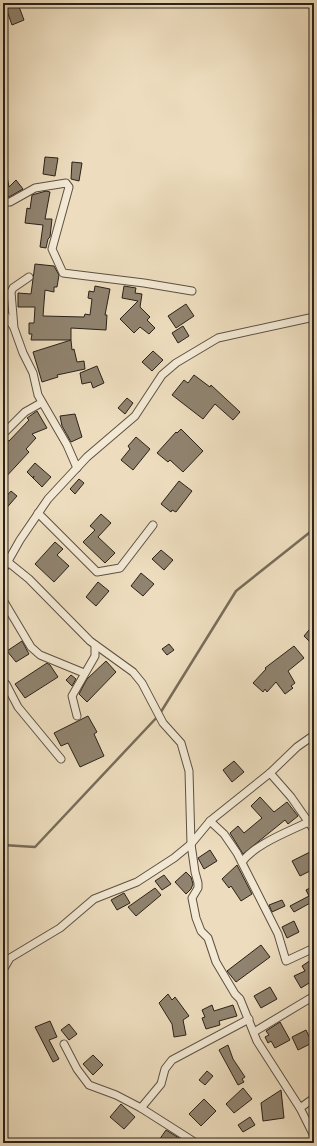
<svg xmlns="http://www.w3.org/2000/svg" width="317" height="1146" font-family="'Libre Bodoni',serif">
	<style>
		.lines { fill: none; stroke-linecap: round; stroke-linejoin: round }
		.stream { stroke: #786c5a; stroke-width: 2.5 }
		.building { fill: #90836f; stroke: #2b2219 }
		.minor-casing { stroke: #5c5142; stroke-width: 9 }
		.minor { stroke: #f3e9d5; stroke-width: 7 }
	</style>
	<rect width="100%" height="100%" fill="#edddbe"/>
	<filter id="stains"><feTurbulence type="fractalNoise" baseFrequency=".005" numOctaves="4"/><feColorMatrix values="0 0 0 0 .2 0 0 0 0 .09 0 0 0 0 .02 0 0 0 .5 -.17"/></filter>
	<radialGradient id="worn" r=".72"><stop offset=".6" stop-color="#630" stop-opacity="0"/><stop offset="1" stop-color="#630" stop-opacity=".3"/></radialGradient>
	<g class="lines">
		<polyline class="stream" points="3,845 35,847 159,715 236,591 314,529"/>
	</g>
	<g class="building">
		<polygon points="18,4 24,20 12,25 6,8"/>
		<polygon points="45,157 58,158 55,176 43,174"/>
		<polygon points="72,162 82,163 79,181 71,179"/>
		<polygon points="6,171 9,187 16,180 23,189 9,197 3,197 3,172"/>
		<polygon points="46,191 50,192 45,219 52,219 50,237 48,239 46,248 40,247 43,225 25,223 27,208 30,209 32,195"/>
		<polygon points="35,264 54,266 59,275 57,287 54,287 54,292 45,290 43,316 84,317 85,314 90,315 92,299 88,298 89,291 94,292 95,286 110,289 105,315 107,315 106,330 71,328 71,340 31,340 32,334 29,334 29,323 34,323 35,307 18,307 18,293 31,294"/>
		<polygon points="124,286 136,288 135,293 142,294 140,307 150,317 147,320 155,328 149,334 140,327 134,333 120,319 138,301 122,298"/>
		<polygon points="186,304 194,316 176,328 168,316"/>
		<polygon points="183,326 189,336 178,343 172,333"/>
		<polygon points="71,340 72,350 74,349 77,362 84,361 85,369 57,375 58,377 42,382 33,352"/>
		<polygon points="153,351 163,360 152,371 142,362"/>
		<polygon points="97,366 104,383 93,388 91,382 82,384 80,373"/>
		<polygon points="194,375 210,387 211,385 240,412 233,420 215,404 203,419 172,395 184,380 188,383"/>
		<polygon points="127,398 133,403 125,414 118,408"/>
		<polygon points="37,411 47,428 32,434 36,438 26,449 29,452 3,480 3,439 9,441 29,420 27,418"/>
		<polygon points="75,414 82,437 71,442 62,426 60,416"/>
		<polygon points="181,429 203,451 183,472 170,460 168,462 157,453 176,432 177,433"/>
		<polygon points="136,437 150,449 133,470 121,460 130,449 128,446"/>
		<polygon points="35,463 51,477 42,487 33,478 34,476 33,478 27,472"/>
		<polygon points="79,479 84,483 75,494 70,489"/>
		<polygon points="179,481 192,491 176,512 172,510 171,512 161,504"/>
		<polygon points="11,491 17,496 3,512 3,500"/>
		<polygon points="101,514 111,523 98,537 115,553 105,563 83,542 95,530 90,526"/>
		<polygon points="55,542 63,549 57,555 69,566 54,582 35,564"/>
		<polygon points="161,550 173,560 164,570 152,559"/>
		<polygon points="141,573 154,584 143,596 131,586"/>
		<polygon points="98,582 109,591 96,606 86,597"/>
		<polygon points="314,624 314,636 309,641 304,636"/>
		<polygon points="22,641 29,654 16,662 7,651"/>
		<polygon points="169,644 174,650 167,655 162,649"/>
		<polygon points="294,646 304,658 288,671 295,683 291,686 293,688 285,694 276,682 267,692 265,689 263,692 253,683 266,669 265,668"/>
		<polygon points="106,661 116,672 87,702 79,694 87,679"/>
		<polygon points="47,663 50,665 58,677 25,698 15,684"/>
		<polygon points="71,675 76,679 72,686 66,680"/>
		<polygon points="88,716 97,732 94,734 104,756 80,767 68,743 61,746 54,733"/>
		<polygon points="234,761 244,772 232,782 223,770"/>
		<polygon points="260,797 274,812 287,802 298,816 288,824 285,820 243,854 230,833 238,826 244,833 262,818 251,806"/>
		<polygon points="210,850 217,861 204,869 198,858"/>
		<polygon points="314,850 314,869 300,876 292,861"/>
		<polygon points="237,865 252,894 241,901 231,886 229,888 222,879"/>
		<polygon points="186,872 191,877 193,884 191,889 186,894 175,882"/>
		<polygon points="164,875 171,884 162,890 155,881"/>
		<polygon points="314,886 314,905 312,902 294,912 290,906 309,896 306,890"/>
		<polygon points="155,888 161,895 136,916 128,907"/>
		<polygon points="124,893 130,903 117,910 111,900"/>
		<polygon points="282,900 285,906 272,912 269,905"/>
		<polygon points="294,921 299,932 287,938 282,927"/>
		<polygon points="261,945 270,957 236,982 227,971"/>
		<polygon points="314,958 314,980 301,988 294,976 305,971 302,966"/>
		<polygon points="270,987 277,999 261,1008 254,996"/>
		<polygon points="168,994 172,1000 175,997 189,1016 183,1020 186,1035 174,1037 172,1024 159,1003"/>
		<polygon points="212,1005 214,1011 233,1005 237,1016 219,1021 220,1025 206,1029 202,1018 205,1017 202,1010"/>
		<polygon points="50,1021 57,1037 49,1040 59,1059 53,1062 35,1027"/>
		<polygon points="280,1022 290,1040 275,1048 271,1041 268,1043 265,1037 269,1035 266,1031"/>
		<polygon points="69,1024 77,1034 69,1040 61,1030"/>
		<polygon points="306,1030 312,1043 298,1050 292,1037"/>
		<polygon points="228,1045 233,1059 245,1077 242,1079 244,1082 238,1085 219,1050"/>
		<polygon points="93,1055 103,1065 93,1075 83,1064"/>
		<polygon points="207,1071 213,1076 205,1085 199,1080"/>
		<polygon points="243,1088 252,1099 234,1113 226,1104"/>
		<polygon points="281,1090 284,1118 263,1121 261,1103"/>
		<polygon points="204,1099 216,1111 201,1126 189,1114"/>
		<polygon points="121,1104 135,1117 124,1129 110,1117"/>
		<polygon points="250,1117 255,1125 243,1132 238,1125"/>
		<polygon points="166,1130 187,1143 157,1143"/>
	</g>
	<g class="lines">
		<g class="minor-casing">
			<g id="minor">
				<polyline points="3,202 10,202 35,188 66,183 69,187 52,249 63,273 144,283 192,291"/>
				<polyline points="29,277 13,288 11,292 14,328 23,353 33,373 38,395 67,445 77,468"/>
				<polyline points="3,312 13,326"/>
				<polyline points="3,434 25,412 41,403"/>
				<polyline points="38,513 97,572 120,568 153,525"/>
				<polyline points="3,558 29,579 90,641 133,672 142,683 163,723 181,743 189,771 191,844 195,872 198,883 198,888 192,898 196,918 201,931 208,938 216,962 235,994 240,999 257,1041 300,1108 314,1136"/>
				<polyline points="3,570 20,540 48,499 87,457 135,416 162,375 176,363 218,338 314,317"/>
				<polyline points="3,600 31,647 40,655 84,673"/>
				<polyline points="3,684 6,684 18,707 61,759"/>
				<polyline points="77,716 72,696 95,656 95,645"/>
				<polyline points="270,773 291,797 314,830"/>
				<polyline points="210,821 224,834 237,853 278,934 286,961 314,948"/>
				<path d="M242,862C255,844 288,832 308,822"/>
				<polyline points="3,970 10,958 60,928 94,899 137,882 174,858 191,844 210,821 270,773 297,747 314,735"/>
				<polyline points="254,1032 314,996"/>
				<polyline points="64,1044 77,1069 89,1085 116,1095 141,1108 196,1143"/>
				<polyline points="141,1108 161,1084 165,1069 172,1060 249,1019"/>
				<polyline points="300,1108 314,1098"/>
			</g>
		</g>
		<use href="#minor" class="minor"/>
	</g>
	<rect width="317" height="1146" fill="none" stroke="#edddbe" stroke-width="16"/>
	<rect x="4" y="4" width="309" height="1138" fill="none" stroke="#2b2219" stroke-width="2"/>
	<rect x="8" y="8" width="301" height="1130" fill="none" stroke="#2b2219"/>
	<rect width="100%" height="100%" filter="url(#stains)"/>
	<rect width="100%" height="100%" fill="url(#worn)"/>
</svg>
